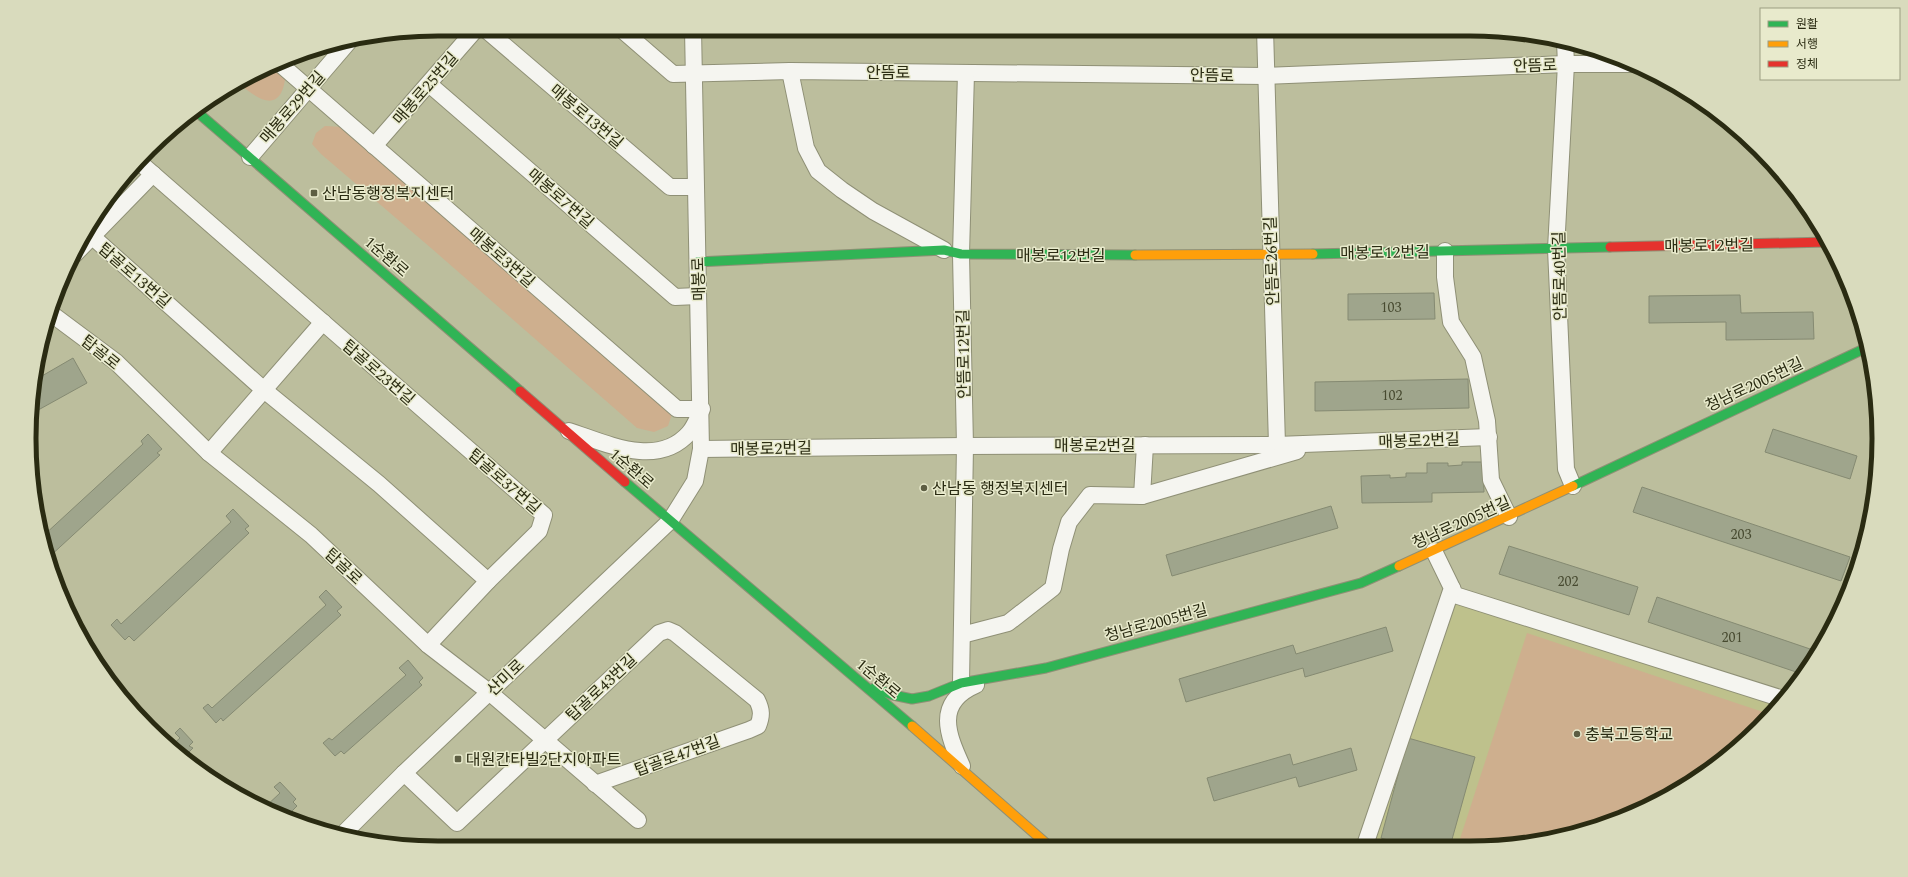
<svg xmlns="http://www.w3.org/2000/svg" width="1908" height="877" font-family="Spectral,'Noto Sans KR',serif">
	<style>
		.built { fill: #bec18c }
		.green { fill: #ceaf8e }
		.building { fill: #9fa58c; stroke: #858a72 }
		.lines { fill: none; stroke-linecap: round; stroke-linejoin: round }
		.street-casing { stroke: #8f9076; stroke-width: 18 }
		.fast-casing { stroke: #8f9076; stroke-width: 11 }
		.slow-casing { stroke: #8f9076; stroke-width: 11 }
		.jam-casing { stroke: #8f9076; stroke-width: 11 }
		.street { stroke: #f5f5f0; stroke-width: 16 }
		.fast { stroke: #30b455; stroke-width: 9 }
		.slow { stroke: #ff9f0a; stroke-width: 9 }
		.jam { stroke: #e5322d; stroke-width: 9 }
		.poi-dot { fill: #5d5e43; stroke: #e8eacc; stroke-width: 1.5 }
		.labels { text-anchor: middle; stroke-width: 3; stroke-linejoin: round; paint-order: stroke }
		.number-label { font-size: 14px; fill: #474a30 }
		.street-label { font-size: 16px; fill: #2a2b12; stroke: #e8eacc }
		.poi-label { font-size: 16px; fill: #2a2b12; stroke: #e8eacc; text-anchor: start }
		.rim { fill: none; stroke: #2a2b12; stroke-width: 5 }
	</style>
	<rect width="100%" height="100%" fill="#bcbe9d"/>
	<polygon class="built" points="1449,601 1778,704 1719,763 1626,817 1523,844 1371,845"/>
	<g class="green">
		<path d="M273,66L285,80C279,116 255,97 237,82Z"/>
		<polygon points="325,126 344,127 672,414 668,426 654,432 637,428 431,248 321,154 312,144 316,133"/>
		<polygon points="1527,633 1769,714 1719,763 1626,817 1523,844 1458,845"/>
	</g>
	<g class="building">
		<polygon points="1434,293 1435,319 1348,320 1348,294"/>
		<polygon points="1740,295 1741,313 1813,312 1814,339 1726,340 1726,322 1649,323 1649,296"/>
		<polygon points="73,358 87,383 31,414 35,380"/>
		<polygon points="1468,379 1469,408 1315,411 1315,382"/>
		<polygon points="1773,429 1857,456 1850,479 1765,452"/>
		<polygon points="148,434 162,449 157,453 160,455 48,558 43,536 143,444 141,441"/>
		<polygon points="1462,462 1483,462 1484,492 1432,493 1432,502 1362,503 1361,476 1390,475 1390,478 1406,477 1406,473 1427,473 1427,463 1448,463 1448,466 1462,465"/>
		<polygon points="1642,487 1850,557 1841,581 1633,512"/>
		<polygon points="1331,506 1338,528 1172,576 1166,555"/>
		<polygon points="233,509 249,526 245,529 249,533 134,641 129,636 125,640 111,625 117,619 121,624 231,522 226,516"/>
		<polygon points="1509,546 1638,587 1629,615 1499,574"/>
		<polygon points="326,590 342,607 337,611 341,615 223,721 221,718 216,723 203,708 208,704 212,708 326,605 319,597"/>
		<polygon points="1657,597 1816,651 1802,674 1648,622"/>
		<polygon points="1386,627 1393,651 1305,677 1303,668 1186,702 1179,679 1293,645 1296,654"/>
		<polygon points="86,645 103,663 100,666 86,646"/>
		<polygon points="408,660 423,678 419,682 422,685 344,754 341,751 335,756 323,743 329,738 332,740 406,675 399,668"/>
		<polygon points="180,728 193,742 189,746 193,748 184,757 170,747 180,738 175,733"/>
		<polygon points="1408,738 1475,757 1451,843 1457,845 1405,845 1381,838"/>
		<polygon points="1351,748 1357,770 1299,787 1296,777 1214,801 1207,778 1290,754 1293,765"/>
		<polygon points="280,782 296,799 293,802 297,806 285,818 264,808 280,793 274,787"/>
	</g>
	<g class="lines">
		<g class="street-casing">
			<g id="street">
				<polyline points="485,29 670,187 695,187"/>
				<polyline points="621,29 673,74 790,71 1266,76 1566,64 1633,64"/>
				<polyline points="1265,29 1277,445"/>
				<polyline points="1565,42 1566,64 1556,249 1566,469 1573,486"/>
				<path d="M279,63L677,409H702C698,417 695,426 689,433C657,469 606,443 569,431"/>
				<polyline points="790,71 806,148 818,171 842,190 873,211 944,250"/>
				<polyline points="429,84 675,297 698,296"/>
				<polyline points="374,146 476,29"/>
				<polyline points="250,157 351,39"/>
				<polyline points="138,161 544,515 539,531 488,581 428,645"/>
				<polyline points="86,231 264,390 379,484 488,581"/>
				<polyline points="1445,251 1445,277 1451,322 1473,357 1487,421 1491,480 1509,517"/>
				<polyline points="74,255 153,174"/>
				<polyline points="49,312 116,362 209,453 311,535 428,645 489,692 638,820"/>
				<polyline points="701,449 965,446 1277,445 1489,437"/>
				<polyline points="209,453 323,322"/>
				<polyline points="1142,496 1145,445"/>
				<polyline points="1452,588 1455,595 1783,699"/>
				<polyline points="962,635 1008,623 1053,588 1061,549 1069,522 1090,495 1142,496 1297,451"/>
				<polyline points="961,683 965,446 961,254 966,73"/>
				<path d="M962,766C948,735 934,703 976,685"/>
				<path d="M404,773L457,823L659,633L668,630L675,633L757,700C762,710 762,716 758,726L749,730L595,784"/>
				<polyline points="342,835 404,773 670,521 695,481 701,449 693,29"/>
				<polyline points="1365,845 1452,588 1434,551"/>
			</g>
		</g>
		<g class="fast-casing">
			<g id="fast">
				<polyline points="196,111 520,391"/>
				<polyline points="1313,254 1610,247"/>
				<polyline points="697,262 944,250 961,254 1135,255"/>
				<polyline points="625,482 912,726"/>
				<polyline points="1573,486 1868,347"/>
				<polyline points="874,688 893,695 912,699 929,696 961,683 1046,668 1361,583 1399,566"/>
			</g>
		</g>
		<g class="slow-casing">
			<g id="slow">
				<polyline points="1135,255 1313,254"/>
				<polyline points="1399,566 1573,486"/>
				<polyline points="912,726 1049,846"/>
			</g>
		</g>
		<g class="jam-casing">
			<g id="jam">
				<polyline points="1610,247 1827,242"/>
				<polyline points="520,391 625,482"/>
			</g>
		</g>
		<use href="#street" class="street"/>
		<use href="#fast" class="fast"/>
		<use href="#slow" class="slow"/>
		<use href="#jam" class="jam"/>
	</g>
	<g class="poi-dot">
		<rect x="310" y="189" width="8" height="8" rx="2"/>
		<circle cx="924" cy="488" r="4"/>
		<circle cx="1577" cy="734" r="4"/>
		<rect x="454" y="755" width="8" height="8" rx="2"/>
	</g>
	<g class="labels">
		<g class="number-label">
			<text x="1391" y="312">103</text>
			<text x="1392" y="400">102</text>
			<text x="1741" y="539">203</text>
			<text x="1568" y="586">202</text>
			<text x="1732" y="642">201</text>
		</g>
		<g class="street-label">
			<text transform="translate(1535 65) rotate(-2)" y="6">안뜸로</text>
			<text x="888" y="78">안뜸로</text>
			<text transform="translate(1212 75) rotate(1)" y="6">안뜸로</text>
			<text transform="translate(425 88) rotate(-49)" y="6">매봉로25번길</text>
			<text transform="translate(292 107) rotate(-49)" y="6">매봉로29번길</text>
			<text transform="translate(587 116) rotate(40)" y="6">매봉로13번길</text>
			<text transform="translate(561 198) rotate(41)" y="6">매봉로7번길</text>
			<text transform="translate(1709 245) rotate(-1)" y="6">매봉로12번길</text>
			<text transform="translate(1385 252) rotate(-1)" y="6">매봉로12번길</text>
			<text x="1061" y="261">매봉로12번길</text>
			<text transform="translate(387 256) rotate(41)" y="6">1순환로</text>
			<text transform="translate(502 257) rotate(41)" y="6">매봉로3번길</text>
			<text transform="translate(1271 261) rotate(-92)" y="6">안뜸로26번길</text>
			<text transform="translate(135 275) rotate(41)" y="6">탑골로13번길</text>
			<text transform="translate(1559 276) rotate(-91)" y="6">안뜸로40번길</text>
			<text transform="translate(698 279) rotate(-92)" y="6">매봉로</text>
			<text transform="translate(101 352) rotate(39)" y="6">탑골로</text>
			<text transform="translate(963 354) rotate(-91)" y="6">안뜸로12번길</text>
			<text transform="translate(379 372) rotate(41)" y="6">탑골로23번길</text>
			<text transform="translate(1754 384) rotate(-25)" y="6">청남로2005번길</text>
			<text transform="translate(1419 440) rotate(-2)" y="6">매봉로2번길</text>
			<text x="1095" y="451">매봉로2번길</text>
			<text transform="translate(771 448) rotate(-1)" y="6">매봉로2번길</text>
			<text transform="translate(632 468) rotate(41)" y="6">1순환로</text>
			<text transform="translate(505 481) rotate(41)" y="6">탑골로37번길</text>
			<text transform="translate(1461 522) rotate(-24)" y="6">청남로2005번길</text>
			<text transform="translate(344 566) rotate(43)" y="6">탑골로</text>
			<text transform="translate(1156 622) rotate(-15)" y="6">청남로2005번길</text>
			<text transform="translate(505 677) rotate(-44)" y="6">산미로</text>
			<text transform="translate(879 678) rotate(40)" y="6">1순환로</text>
			<text transform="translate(601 687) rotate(-43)" y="6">탑골로43번길</text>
			<text transform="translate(677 755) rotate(-20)" y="6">탑골로47번길</text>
		</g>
		<g class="poi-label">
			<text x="322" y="199">산남동행정복지센터</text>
			<text x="932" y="494">산남동 행정복지센터</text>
			<text x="1585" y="740">충북고등학교</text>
			<text x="466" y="765">대원칸타빌2단지아파트</text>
		</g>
	</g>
	<path d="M0 0H1908V877H0ZM438 36H1470A402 402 0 0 1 1872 438V439A402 402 0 0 1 1470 841H438A402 402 0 0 1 36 439V438A402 402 0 0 1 438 36Z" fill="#d9dbbd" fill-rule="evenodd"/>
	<path class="rim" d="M438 36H1470A402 402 0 0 1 1872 438V439A402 402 0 0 1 1470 841H438A402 402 0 0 1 36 439V438A402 402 0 0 1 438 36Z"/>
	<rect x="1760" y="8" width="140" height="72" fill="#e8eacc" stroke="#9c9e82"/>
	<rect x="1768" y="21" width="20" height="6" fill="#30b455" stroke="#9c9e82"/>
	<text x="1796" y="28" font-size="12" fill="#2a2b12">원활</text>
	<rect x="1768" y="41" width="20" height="6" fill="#ff9f0a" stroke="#9c9e82"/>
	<text x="1796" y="48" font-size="12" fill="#2a2b12">서행</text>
	<rect x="1768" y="61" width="20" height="6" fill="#e5322d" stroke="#9c9e82"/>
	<text x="1796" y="68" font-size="12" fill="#2a2b12">정체</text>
</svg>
